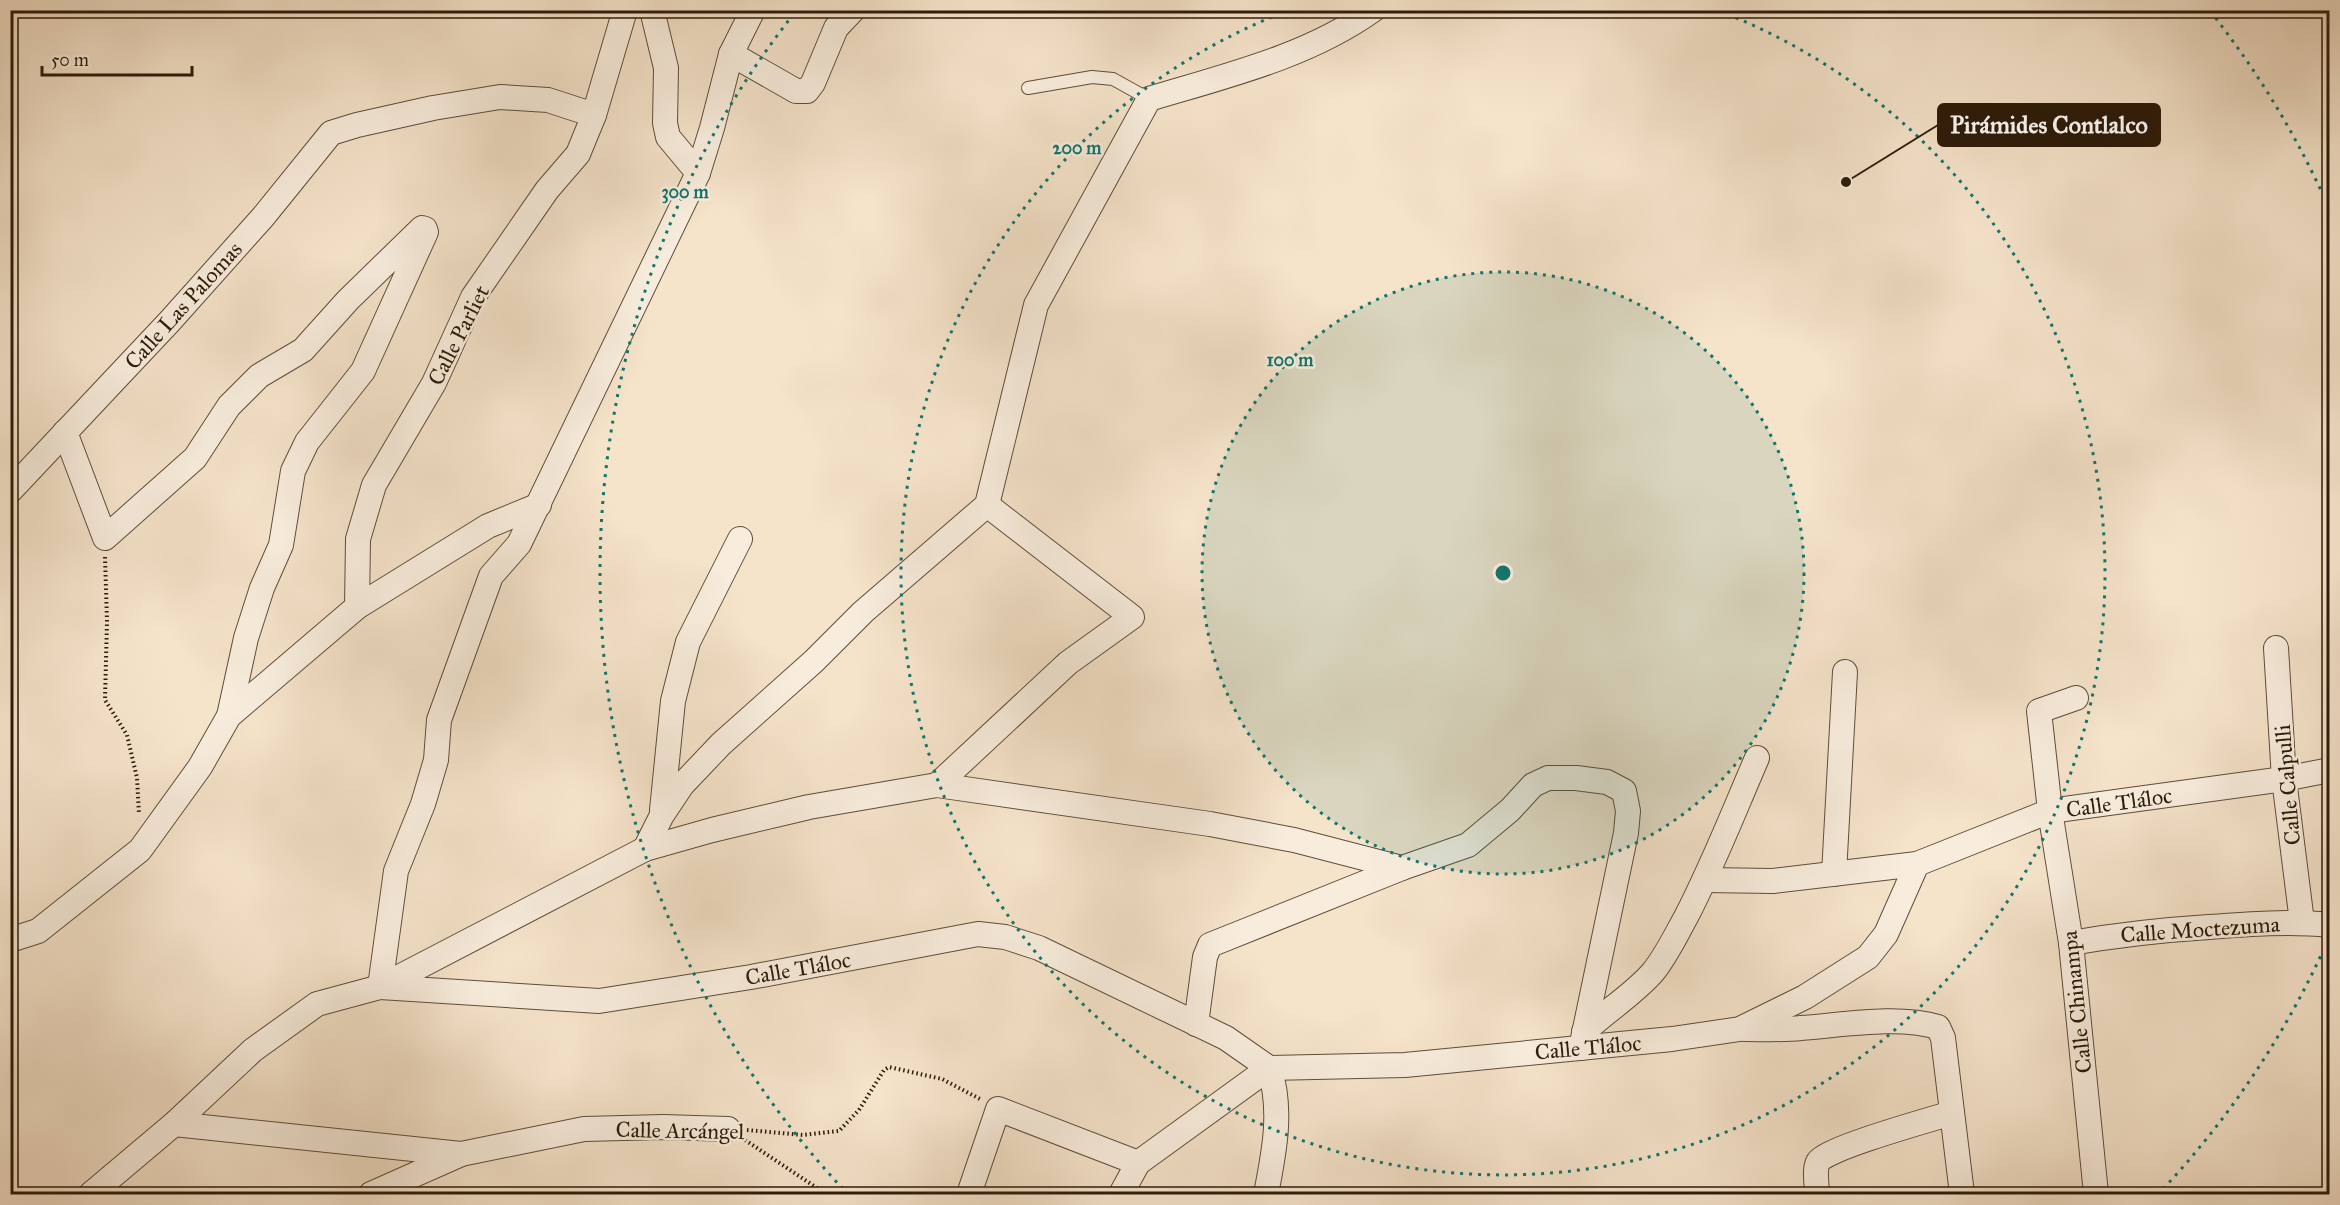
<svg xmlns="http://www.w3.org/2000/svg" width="2340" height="1205" font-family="'IM FELL Great Primer',serif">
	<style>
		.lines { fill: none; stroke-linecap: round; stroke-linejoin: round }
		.lane-casing { stroke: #5e4d3a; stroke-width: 14 }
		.street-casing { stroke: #5e4d3a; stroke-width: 26 }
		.path { stroke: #2c1b0a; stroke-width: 4; stroke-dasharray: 1.5 3; stroke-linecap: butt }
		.lane { stroke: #f8eddd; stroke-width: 12 }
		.street { stroke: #f8eddd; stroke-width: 24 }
		.ring { fill: none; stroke: #0f766e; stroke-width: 3; stroke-dasharray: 3 6 }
		.labels { text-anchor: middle; stroke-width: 5; stroke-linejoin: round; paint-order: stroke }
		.street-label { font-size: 22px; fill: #2c1b0a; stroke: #f8eddd }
		.centre { fill: #0f766e; stroke: #f8eddd; stroke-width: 3 }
		.ring-label { font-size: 18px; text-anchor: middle; font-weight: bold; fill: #0f766e; stroke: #f8eddd; stroke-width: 5; stroke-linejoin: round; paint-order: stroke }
		.leader { fill: none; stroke: #2c1b0a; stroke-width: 2 }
		.callout-dot { fill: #2c1b0a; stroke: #f8eddd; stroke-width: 2 }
		.callout { fill: #2c1b0a; stroke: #2c1b0a; stroke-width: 2 }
		.callout-label { font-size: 24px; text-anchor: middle; font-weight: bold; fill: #fff }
	</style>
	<rect width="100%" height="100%" fill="#f5e3ca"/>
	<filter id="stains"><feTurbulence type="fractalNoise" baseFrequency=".00333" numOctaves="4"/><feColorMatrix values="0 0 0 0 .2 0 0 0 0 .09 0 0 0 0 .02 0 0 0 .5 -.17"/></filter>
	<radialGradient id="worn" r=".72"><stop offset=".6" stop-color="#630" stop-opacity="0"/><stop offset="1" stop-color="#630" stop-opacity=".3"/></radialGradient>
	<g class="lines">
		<g class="lane-casing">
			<polyline id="lane" points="1028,88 1092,77 1113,79 1149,99"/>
		</g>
		<g class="street-casing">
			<g id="street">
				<polyline points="652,10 666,68 665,123 668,137 698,173"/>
				<polyline points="731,54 796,91 807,91 813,83 836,28 853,10"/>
				<polyline points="65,432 105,538 195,458 229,406 259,376 303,350 348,300 422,228 425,229 426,232 363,371 307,442 293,471 281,545 262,588 246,638 229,716"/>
				<polyline points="10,491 170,321 263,217 331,133 357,125 433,108 500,97 548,100 594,115"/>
				<polyline points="357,607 358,539 374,485 434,383 473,297 547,190 578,154 594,115 625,10"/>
				<polyline points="2276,648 2284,779 2302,922"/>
				<polyline points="2076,698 2039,711 2050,811 2071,943 2096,1194"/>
				<polyline points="937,785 1210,824 1294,840 1402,868 1468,845 1510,810 1533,785 1548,778 1576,778 1607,782 1624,791 1628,811 1626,833 1581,1048"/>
				<polyline points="662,810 673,701 688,642 740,539"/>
				<path d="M645,849L662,815L682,785L721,744L814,661L863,612L987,505L1036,305L1149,99C1225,76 1307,57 1373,10"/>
				<polyline points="1834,874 1845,672"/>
				<polyline points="1705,880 1773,881 1917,864"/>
				<polyline points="10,940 38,931 140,850 200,767 229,716 357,607 488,526 539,505"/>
				<path d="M2071,943C2117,935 2162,930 2209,927C2249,924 2289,921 2330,925"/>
				<polyline points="380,987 599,1001 751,977 978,934 1005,937 1039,948 1226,1038 1269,1068 1405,1065 1672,1039 1740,1029 1805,997 1868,957 1886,934 1917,864 2050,811 2284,779 2330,770"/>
				<polyline points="380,987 396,871 423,804 436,760 439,720 491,576 519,544 698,173 712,128 731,54 753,10"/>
				<polyline points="1196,1024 1205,957 1210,945 1402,868"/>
				<path d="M1745,1029C1764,1029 1782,1030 1801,1028C1843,1025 1897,1015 1938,1027L1943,1038L1962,1194"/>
				<path d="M1584,1032C1606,1011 1633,995 1653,972C1666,956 1676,935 1686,917C1713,865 1734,811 1757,758"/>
				<polyline points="174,1124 461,1154 584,1129 663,1127 728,1129"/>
				<polyline points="91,1194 174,1124 253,1050 317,1004 380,987 645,849 712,830 809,807 937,785 1068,663 1132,617 987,505"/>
				<polyline points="371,1194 459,1155"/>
				<polyline points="969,1194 998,1109 1138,1163"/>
				<path d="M1121,1194L1138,1163L1269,1068C1283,1109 1274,1153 1266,1194"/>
				<path d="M1817,1194C1817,1185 1814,1170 1818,1162C1824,1149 1932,1119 1952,1113"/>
			</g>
		</g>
		<g class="path">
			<polyline points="105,557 107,621 105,700 127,735 137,778 139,814"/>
			<polyline points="747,1130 803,1135 839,1131 859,1110 884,1070 889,1067 942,1079 980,1099"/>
			<polyline points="745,1140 826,1194"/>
		</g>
		<use href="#lane" class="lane"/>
		<use href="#street" class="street"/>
	</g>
	<circle cx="1503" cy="573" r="301" fill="#0f766e" fill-opacity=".12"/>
	<g class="ring">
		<circle cx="1503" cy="573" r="301"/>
		<path d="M1719 11A602 602 0 1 1 1287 11"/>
		<path d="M2328 940A903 903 0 0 1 2163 1189M843 1189A903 903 0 0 1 796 11M2210 11A903 903 0 0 1 2328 206"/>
	</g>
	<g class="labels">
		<g class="street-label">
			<text transform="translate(183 305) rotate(-48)" y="8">Calle Las Palomas</text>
			<text transform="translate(458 335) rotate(-63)" y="8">Calle Parliet</text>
			<text transform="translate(2287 785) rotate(-95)" y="8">Calle Calpulli</text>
			<text transform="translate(2119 802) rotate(-8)" y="8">Calle Tláloc</text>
			<text transform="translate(2200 929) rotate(-4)" y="8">Calle Moctezuma</text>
			<text transform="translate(798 968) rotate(-10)" y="8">Calle Tláloc</text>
			<text transform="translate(2076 1002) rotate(-96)" y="8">Calle Chinampa</text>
			<text transform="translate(1588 1047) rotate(-5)" y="8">Calle Tláloc</text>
			<text transform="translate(680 1130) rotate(1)" y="8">Calle Arcángel</text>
		</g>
	</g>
	<circle cx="1503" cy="573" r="9" class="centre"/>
	<g class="ring-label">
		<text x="1077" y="154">200 m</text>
		<text x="685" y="198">300 m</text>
		<text x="1290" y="366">100 m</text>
	</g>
	<path class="leader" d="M1846 182L1938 125"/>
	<circle class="callout-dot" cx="1846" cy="182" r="6"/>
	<rect class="callout" x="1938" y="104" width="222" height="42" rx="6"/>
	<g class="callout-label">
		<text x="2049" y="133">Pirámides Contlalco</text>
	</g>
	<rect width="2340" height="1205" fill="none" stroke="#f5e3ca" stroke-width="36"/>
	<rect x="12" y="12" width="2316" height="1181" fill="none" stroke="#2c1b0a" stroke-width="3"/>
	<rect x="18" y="18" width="2304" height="1169" fill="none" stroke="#2c1b0a" stroke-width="1.5"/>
	<path d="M42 66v9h150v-9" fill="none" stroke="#2c1b0a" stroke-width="3"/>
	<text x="51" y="66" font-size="18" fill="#2c1b0a" stroke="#f8eddd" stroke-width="4.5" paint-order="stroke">50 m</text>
	<rect width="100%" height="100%" filter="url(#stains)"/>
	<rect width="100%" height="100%" fill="url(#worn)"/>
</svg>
